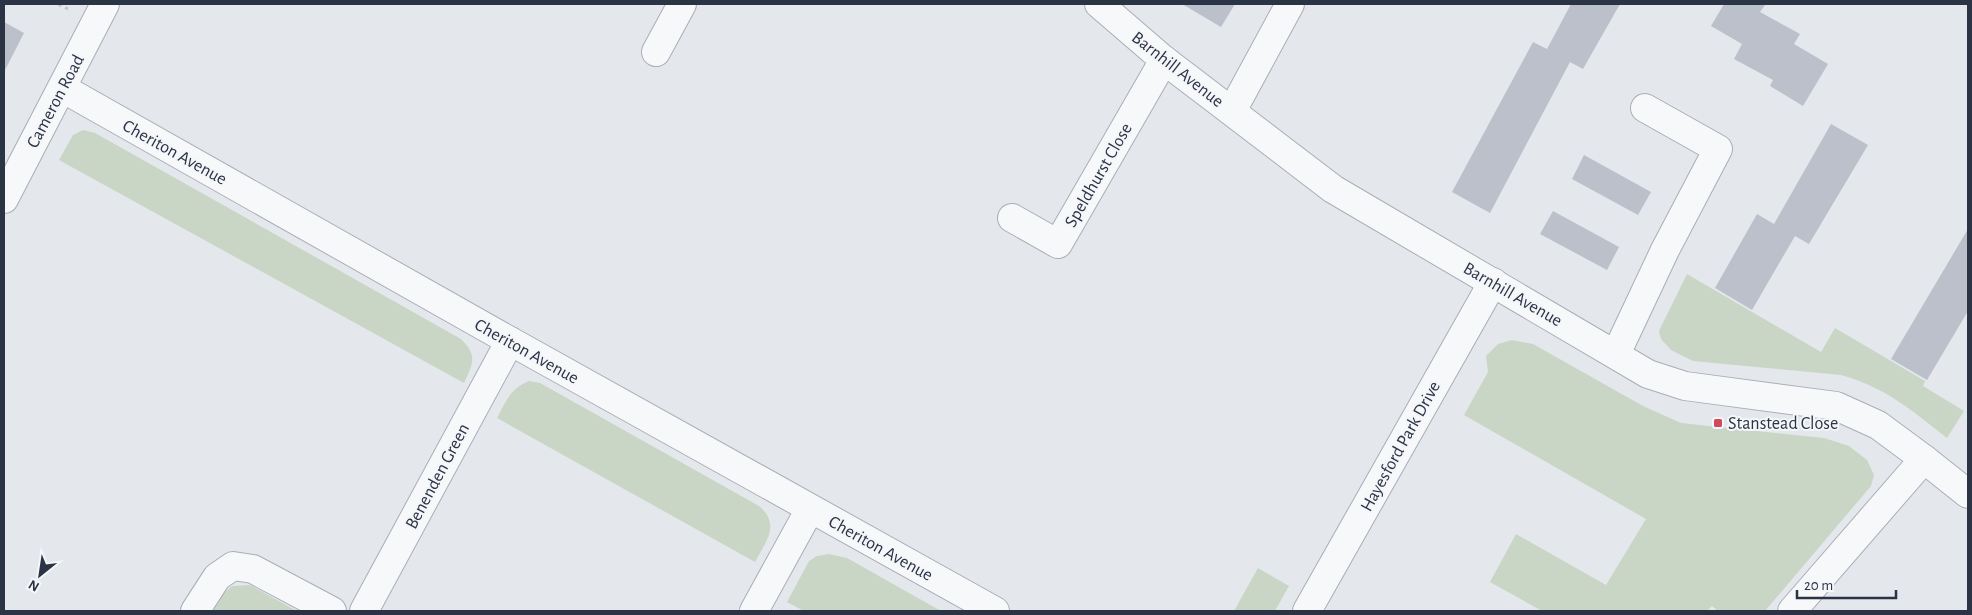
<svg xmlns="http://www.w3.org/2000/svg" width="1972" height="615" font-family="'Alegreya Sans',sans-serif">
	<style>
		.green { fill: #c9d6c5 }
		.building { fill: #bbc0ca }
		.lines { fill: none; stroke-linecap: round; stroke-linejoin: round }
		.street-casing { stroke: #a9aeb7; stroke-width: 30 }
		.path { stroke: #c2c5cb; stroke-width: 3; stroke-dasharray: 4 4; stroke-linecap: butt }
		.street { stroke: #f7f8fa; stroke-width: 28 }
		.poi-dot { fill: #d1495b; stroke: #f4f6f9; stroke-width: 2 }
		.labels { text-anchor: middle; stroke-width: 4; stroke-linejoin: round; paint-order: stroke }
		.street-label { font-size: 18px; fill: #2b3445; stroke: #f4f6f9 }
		.poi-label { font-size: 18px; fill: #2b3445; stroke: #f4f6f9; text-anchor: start }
	</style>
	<rect width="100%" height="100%" fill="#e4e7ec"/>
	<g class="green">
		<path d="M83,130L95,133L461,339C478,356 473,363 464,383L59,160L73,135Z"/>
		<path d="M1687,274L1821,352L1835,328L1925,381L1923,386L1964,411L1947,438C1911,410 1887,388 1841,375L1693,361L1671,350L1661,339L1659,331Z"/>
		<polygon points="1512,340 1533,344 1643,406 1681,423 1824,438 1849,446 1867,460 1874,475 1871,486 1765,611 1718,611 1712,606 1707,611 1542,611 1490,582 1516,534 1606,585 1646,519 1464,415 1488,372 1486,356 1498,344"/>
		<path d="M529,381L540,383L759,506C781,525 766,541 755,562L497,418C506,401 511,388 529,381Z"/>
		<polygon points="829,554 847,558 941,611 804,611 787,602 809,561 817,556"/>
		<polygon points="1258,568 1289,586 1275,611 1234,611"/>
		<polygon points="250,585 297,611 211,611 219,597 232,586"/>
	</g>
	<g class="building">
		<polygon points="1182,4 1235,4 1221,27"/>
		<polygon points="1571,4 1620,4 1583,69 1570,62 1490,213 1452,192 1533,42 1547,49"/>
		<polygon points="1724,4 1765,5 1760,12 1800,34 1794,44 1828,64 1803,106 1770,86 1773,80 1734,59 1742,44 1711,26"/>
		<polygon points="4,22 24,33 4,72"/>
		<polygon points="1831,124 1868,145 1809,244 1795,236 1752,310 1715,288 1757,214 1774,224"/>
		<polygon points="1584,155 1651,192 1638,215 1572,179"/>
		<polygon points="1553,211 1619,247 1607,270 1540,234"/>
		<polygon points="1968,229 1968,311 1927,380 1891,359"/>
	</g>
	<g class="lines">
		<g class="street-casing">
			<g id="street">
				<polyline points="1099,4 1164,60 1333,189 1648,374 1685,386 1836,406 1878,425 1924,459 1968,494"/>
				<polyline points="656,52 682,4"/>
				<polyline points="62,88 510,341 995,611"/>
				<polyline points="1232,111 1290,4"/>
				<polyline points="4,199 105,4"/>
				<polyline points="1012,218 1058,244 1164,60"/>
				<polyline points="1616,354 1665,250 1718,149 1645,108"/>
				<polyline points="195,611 217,577 233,566 253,569 332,611"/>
				<polyline points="364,611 510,341"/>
				<polyline points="754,611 810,509"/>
				<polyline points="1307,611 1493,282"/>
				<polyline points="1792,611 1924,459"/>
			</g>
		</g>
		<polyline class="path" points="58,4 68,9"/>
		<use href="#street" class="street"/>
	</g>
	<rect class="poi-dot" x="1713" y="418" width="10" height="10" rx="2.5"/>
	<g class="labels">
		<g class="street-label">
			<text transform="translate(1178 69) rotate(38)" y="6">Barnhill Avenue</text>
			<text transform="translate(55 101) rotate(-62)" y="6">Cameron Road</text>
			<text transform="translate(175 152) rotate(29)" y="6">Cheriton Avenue</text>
			<text transform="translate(1098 175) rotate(-60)" y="6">Speldhurst Close</text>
			<text transform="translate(1513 294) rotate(30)" y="6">Barnhill Avenue</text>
			<text transform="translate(527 351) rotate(29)" y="6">Cheriton Avenue</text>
			<text transform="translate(1400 446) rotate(-61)" y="6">Hayesford Park Drive</text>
			<text transform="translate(437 476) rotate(-62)" y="6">Benenden Green</text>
			<text transform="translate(881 548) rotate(29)" y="6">Cheriton Avenue</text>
		</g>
		<g class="poi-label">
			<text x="1728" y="429">Stanstead Close</text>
		</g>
	</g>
	<rect width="1972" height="615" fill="none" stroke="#2b3445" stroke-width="10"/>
	<g transform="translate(40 575) rotate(210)" stroke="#f4f6f9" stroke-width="4" paint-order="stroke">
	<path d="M0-4L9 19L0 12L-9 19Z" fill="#2b3445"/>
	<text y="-8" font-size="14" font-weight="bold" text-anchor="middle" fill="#2b3445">N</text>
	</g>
	<path d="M1797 590v8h99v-8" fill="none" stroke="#2b3445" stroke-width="2.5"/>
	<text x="1804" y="590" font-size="15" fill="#2b3445" stroke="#f4f6f9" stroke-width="4" paint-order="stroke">20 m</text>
</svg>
